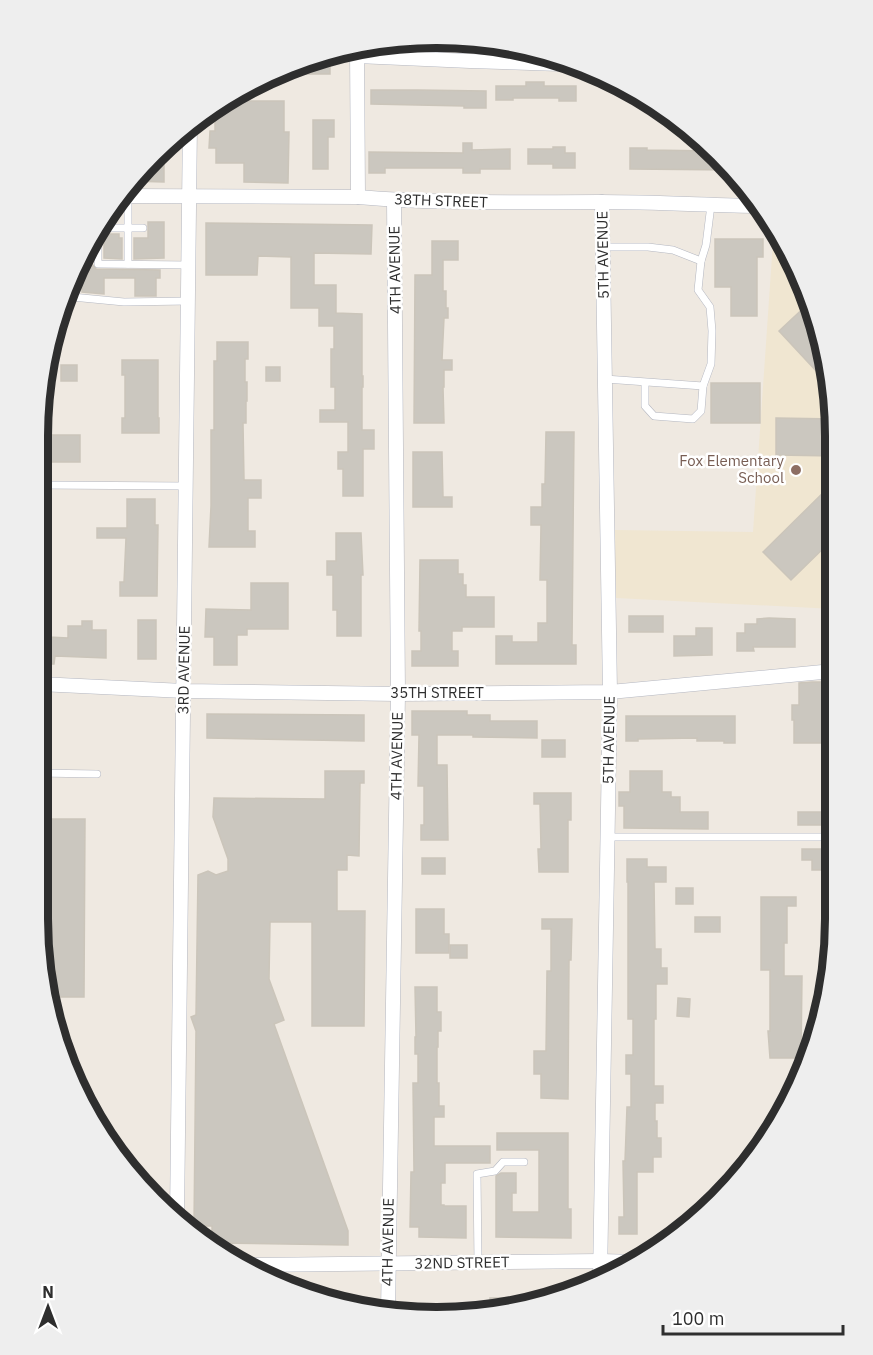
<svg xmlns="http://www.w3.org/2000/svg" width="873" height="1355" font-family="'IBM Plex Sans',sans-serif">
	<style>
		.education { fill: #f0e6d1 }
		.building { fill: #cbc7bf; stroke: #cbc5ba; stroke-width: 1.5 }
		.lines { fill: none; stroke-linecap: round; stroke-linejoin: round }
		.service-casing { stroke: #b4b7c1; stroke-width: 8 }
		.minor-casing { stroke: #b4b7c1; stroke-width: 15 }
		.service { stroke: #fff; stroke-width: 7 }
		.minor { stroke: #fff; stroke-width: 14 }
		.education-dot { fill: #8d6e63; stroke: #fff; stroke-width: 2 }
		.labels { text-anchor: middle; stroke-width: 5; stroke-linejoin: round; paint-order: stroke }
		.street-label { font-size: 15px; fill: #2e2e2e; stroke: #fff }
		.education-label { font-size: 15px; fill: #785e54; stroke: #fff; text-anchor: end }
		.rim { fill: none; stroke: #2e2e2e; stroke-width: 8 }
	</style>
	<rect width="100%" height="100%" fill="#efe9e1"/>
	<polygon class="education" points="774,227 794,260 822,334 835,411 834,609 616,598 615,530 753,532"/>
	<g class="building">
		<polygon points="318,57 330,57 330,74 305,74 305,62"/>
		<polygon points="526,82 544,82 544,86 576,86 576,101 559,101 559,98 513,98 513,100 496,100 496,86 526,86"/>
		<polygon points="248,86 248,101 284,101 284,132 289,132 288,183 244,182 244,163 216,163 216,148 209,148 210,131 215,131 215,107"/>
		<polygon points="371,90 417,90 486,91 486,108 464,108 464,106 371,104"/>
		<polygon points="313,120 334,120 334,137 328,137 328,169 313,169"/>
		<polygon points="463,143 472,143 472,150 510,149 510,169 480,169 480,173 463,173 463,168 385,168 385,173 369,173 369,152 463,153"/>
		<polygon points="164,147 164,182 131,181 136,174"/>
		<polygon points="553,147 565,147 565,153 575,153 575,168 553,168 553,164 528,164 528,149 553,149"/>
		<polygon points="630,148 647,148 647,150 713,151 731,170 630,169"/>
		<polygon points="148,222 164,222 164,258 134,259 134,238 148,238"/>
		<polygon points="206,223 372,225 371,254 314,253 314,285 336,285 336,313 362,314 362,376 363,376 363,387 362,387 362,430 374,430 374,449 363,449 363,496 343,496 343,469 338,469 338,452 348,452 348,422 320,422 320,410 335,410 335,387 331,387 331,349 334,349 334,326 319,326 319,308 291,308 291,257 258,256 257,275 206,275"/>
		<polygon points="104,234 119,234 119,238 122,238 122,259 104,258"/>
		<polygon points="715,239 763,239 763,257 757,257 757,316 731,316 731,287 715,287"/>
		<polygon points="92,240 92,264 96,269 160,270 160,278 156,278 156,296 135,296 135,278 104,278 104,294 82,292 82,262 78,262"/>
		<polygon points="432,241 458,241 458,260 443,260 443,291 446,291 446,308 448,308 448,318 444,318 442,360 452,360 452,370 444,370 444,387 443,387 444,423 414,423 415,275 432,275"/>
		<polygon points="810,302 822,334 831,387 779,331"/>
		<polygon points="217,342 248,342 248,359 245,359 245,382 247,382 247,401 246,401 246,423 243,423 244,480 261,480 261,498 248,498 248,531 255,531 255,547 209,547 211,506 211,430 214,430 214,361 217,361"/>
		<polygon points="122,360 158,360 158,418 159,418 159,433 122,433 122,418 125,418 125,375 122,375"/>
		<rect x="61" y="365" width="16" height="16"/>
		<rect x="266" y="367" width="14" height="14"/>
		<rect x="711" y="383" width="49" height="40"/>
		<polygon points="776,418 835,419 834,456 776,455"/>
		<polygon points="546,432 574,432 572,645 576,645 576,664 496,664 496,636 512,636 512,642 538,642 538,623 547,623 547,580 540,580 541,525 531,525 531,507 542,507 542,484 545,484"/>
		<polygon points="41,435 80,435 80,462 40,462"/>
		<polygon points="413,452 442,452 443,497 452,497 452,507 413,507"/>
		<polygon points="834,482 834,538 791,580 763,552"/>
		<polygon points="127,499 155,499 155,525 158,525 157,596 120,596 120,582 124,582 126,538 97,538 97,528 127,528"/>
		<polygon points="336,533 361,533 363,575 361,575 361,636 337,636 337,610 333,610 333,575 327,575 327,561 336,561"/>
		<polygon points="420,560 458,560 458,574 463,574 463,585 466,585 466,597 494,597 494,627 462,627 462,631 452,631 452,651 458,651 458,666 412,666 412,651 421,651 421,631 419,631"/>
		<polygon points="251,583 288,583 288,629 247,629 247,635 237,635 237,665 214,665 214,637 205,637 206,609 251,610"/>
		<polygon points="40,603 50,604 49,637 68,638 68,626 82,626 82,621 92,621 92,630 106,630 106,658 55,656 54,664 39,664"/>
		<rect x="629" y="616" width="34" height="16"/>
		<polygon points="769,618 795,619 795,647 753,647 754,651 737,651 737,633 745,633 745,624 757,624 757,619"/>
		<rect x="138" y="620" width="18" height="39"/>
		<polygon points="696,628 712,628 712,655 674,656 674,636 696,636"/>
		<polygon points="812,682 833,682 833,720 831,720 831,743 794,743 794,720 792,720 792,705 799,705 799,683"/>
		<polygon points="412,711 467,711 467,715 490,715 490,721 537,721 537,738 473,737 473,735 437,735 437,765 447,765 448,840 421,840 421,825 424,825 424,786 418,786 419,735 412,735"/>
		<polygon points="207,714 364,715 364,741 207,738"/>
		<polygon points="626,716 735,716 735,743 724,743 724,741 697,741 697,738 638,739 638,741 626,741"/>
		<rect x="542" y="740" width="23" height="17"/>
		<polygon points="325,771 364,771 364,783 360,783 359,856 347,855 347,870 337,870 337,911 365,911 364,1026 312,1026 312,922 270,922 269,979 284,1020 274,1024 348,1231 348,1245 215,1243 212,1236 212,1226 194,1226 196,1031 191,1017 196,1015 198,875 208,871 216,875 228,871 228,859 213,817 214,798 325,799"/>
		<polygon points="630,771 662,771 662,792 671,792 671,797 680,797 680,812 708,812 708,829 624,828 624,806 619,806 619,792 630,792"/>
		<polygon points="534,793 571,793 571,820 568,820 568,872 539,872 538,849 541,849 540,804 534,804"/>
		<rect x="798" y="812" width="33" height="13"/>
		<polygon points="38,819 85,819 84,997 56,997 56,972 46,972 38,918"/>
		<polygon points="802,849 831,849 831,870 812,870 812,860 802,860"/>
		<rect x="422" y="858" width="23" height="16"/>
		<polygon points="627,859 647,859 647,867 666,867 666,882 654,882 655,949 661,949 661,968 667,968 667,984 656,984 656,1019 654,1019 654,1086 663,1086 663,1103 655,1103 655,1121 657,1121 657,1138 661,1138 661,1157 653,1157 653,1172 637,1172 637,1234 619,1234 619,1217 624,1217 623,1161 625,1161 627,1107 631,1107 631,1074 626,1074 626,1055 633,1055 633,1019 628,1019 628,882 627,882"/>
		<rect x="676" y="888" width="17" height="16"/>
		<polygon points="761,897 796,897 796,906 787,906 787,943 784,943 784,976 802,976 801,1058 770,1058 768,1031 770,1031 770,970 761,970"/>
		<polygon points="416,909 444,909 444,934 449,934 449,953 416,953"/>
		<rect x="695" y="917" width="25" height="15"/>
		<polygon points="542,919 572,919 571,960 569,960 568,1099 541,1098 541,1074 534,1074 534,1051 546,1051 547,971 551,971 551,929 542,929"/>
		<rect x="450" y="945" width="17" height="13"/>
		<polygon points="415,987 437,987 437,1012 441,1012 441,1031 438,1031 438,1047 437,1047 437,1083 439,1083 439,1106 444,1106 444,1117 434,1117 434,1146 490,1146 490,1163 445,1163 445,1183 441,1183 441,1205 444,1205 444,1206 466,1206 466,1238 419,1237 419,1227 410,1227 411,1172 414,1172 413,1083 418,1083 418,1054 415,1054 415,1037 416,1037"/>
		<polygon points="678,998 690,999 689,1017 677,1016"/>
		<polygon points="497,1133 568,1133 568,1209 571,1209 571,1238 496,1237 496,1176 501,1173 516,1173 516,1193 512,1193 512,1212 539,1212 539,1150 497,1150"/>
		<polygon points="490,1298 535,1298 536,1304 490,1309"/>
	</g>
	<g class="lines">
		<g class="service-casing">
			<g id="service">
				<polyline points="128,196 128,264"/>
				<polyline points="100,228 143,228"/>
				<polyline points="98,231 98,264 188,265"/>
				<polyline points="603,247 648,247 673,250 701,261"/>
				<polyline points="72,297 124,302 188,301"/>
				<polyline points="605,379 703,386 711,364 712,331 710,307 698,290 701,261 706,245 711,205"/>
				<polyline points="645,383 645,406 654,416 693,419 701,411 703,386"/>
				<polyline points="40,485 186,486"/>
				<polyline points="38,773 97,774"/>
				<polyline points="608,837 833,837"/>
				<polyline points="478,1263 477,1174 495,1171 503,1162 524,1162"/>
			</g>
		</g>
		<g class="minor-casing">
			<g id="minor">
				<polyline points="357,49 358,197"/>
				<polyline points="357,56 470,61 560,64 573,62"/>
				<path d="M121,196L358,197C438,204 519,202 600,202C654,202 707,205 761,206"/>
				<polyline points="39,684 184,691 398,694 610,692 833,671"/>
				<polyline points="177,1218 190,123"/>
				<polyline points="249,1265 600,1261 638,1262"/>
				<polyline points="600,1279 610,692 602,202"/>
				<polyline points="388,1312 398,694 394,200"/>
			</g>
		</g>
		<use href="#service" class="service"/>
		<use href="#minor" class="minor"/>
	</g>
	<circle class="education-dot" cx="796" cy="470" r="6"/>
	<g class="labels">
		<g class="street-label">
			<text transform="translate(441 201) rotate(2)" y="5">38TH STREET</text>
			<text transform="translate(603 255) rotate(-91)" y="5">5TH AVENUE</text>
			<text transform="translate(395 270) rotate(-91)" y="5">4TH AVENUE</text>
			<text transform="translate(184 670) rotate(-89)" y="5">3RD AVENUE</text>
			<text x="437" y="698">35TH STREET</text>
			<text transform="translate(609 740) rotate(-89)" y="5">5TH AVENUE</text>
			<text transform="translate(397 756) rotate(-89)" y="5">4TH AVENUE</text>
			<text transform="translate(388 1242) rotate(-89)" y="5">4TH AVENUE</text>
			<text transform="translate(462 1263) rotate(-1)" y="5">32ND STREET</text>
		</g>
		<g class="education-label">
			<text x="784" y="466">Fox Elementary<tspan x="784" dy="17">School</tspan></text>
		</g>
	</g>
	<path d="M0 0H873V1355H0ZM436 48H437A388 388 0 0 1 825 436V919A388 388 0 0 1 437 1307H436A388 388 0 0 1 48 919V436A388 388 0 0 1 436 48Z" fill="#eee" fill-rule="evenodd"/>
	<path class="rim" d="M436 48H437A388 388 0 0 1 825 436V919A388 388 0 0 1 437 1307H436A388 388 0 0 1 48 919V436A388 388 0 0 1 436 48Z"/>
	<g transform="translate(48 1307)" stroke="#ffffff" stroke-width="4.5" paint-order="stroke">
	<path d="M0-4.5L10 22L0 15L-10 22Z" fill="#2e2e2e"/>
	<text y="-9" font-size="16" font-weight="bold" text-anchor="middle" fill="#2e2e2e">N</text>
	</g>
	<path d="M663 1325v9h180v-9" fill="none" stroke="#2e2e2e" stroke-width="3"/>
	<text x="672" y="1325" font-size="18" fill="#2e2e2e" stroke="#ffffff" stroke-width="4.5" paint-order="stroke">100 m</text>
</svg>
